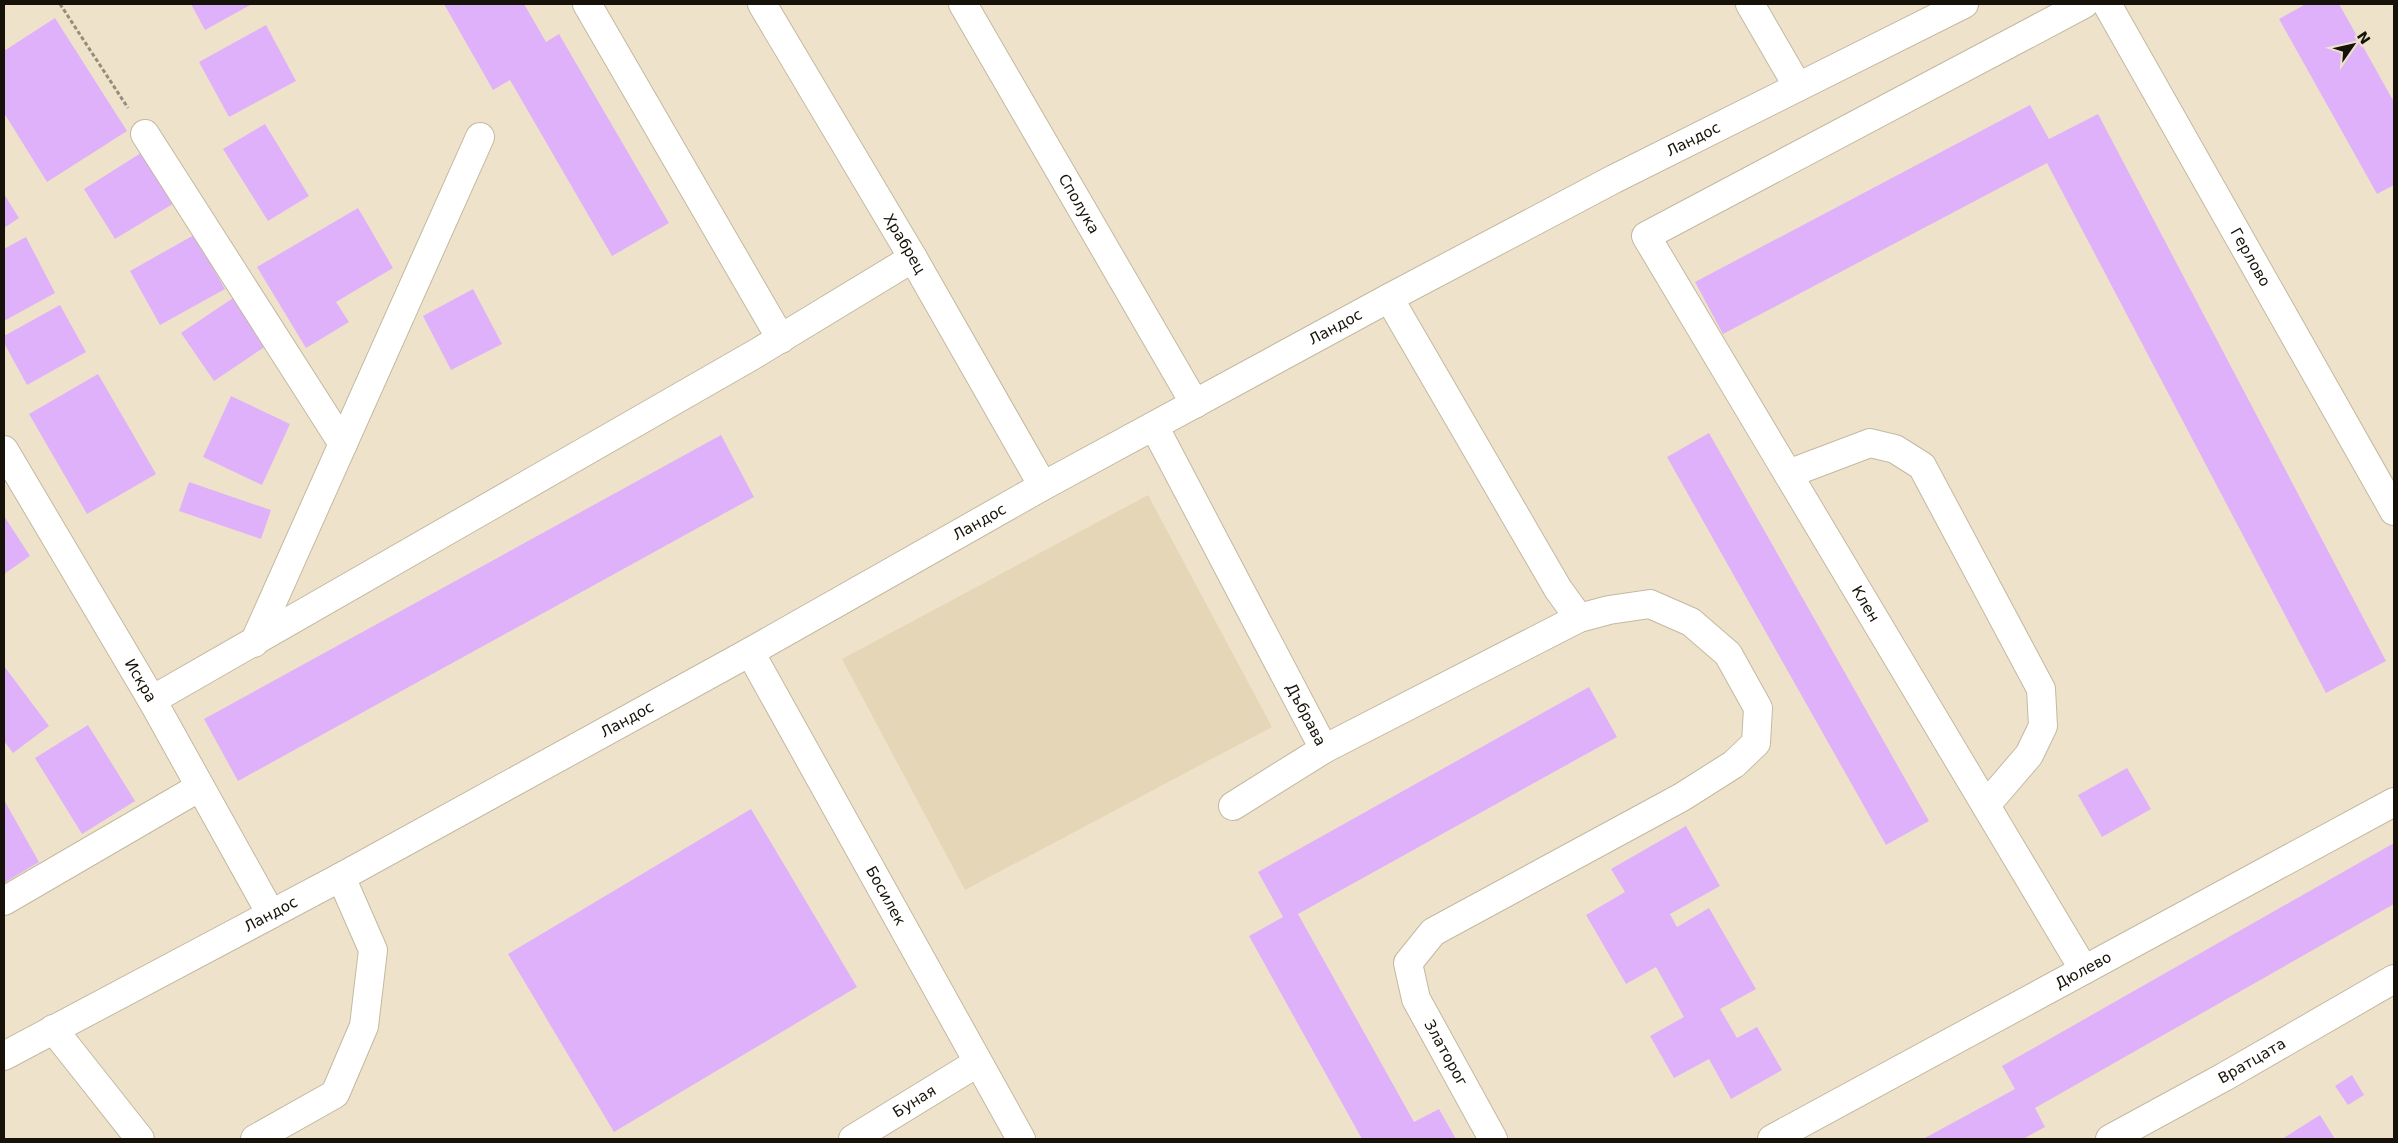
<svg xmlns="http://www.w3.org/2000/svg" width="2398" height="1143" font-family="'DejaVu Sans',sans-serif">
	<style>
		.built { fill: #e4d6b6 }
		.building { fill: #dfb1fa }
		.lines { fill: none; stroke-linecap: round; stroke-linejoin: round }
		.minor-casing { stroke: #c3b9a0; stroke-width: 30 }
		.path { stroke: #958d7a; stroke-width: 3; stroke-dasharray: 4 2.5; stroke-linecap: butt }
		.minor { stroke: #fff; stroke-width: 28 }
		.labels { text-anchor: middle; stroke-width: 5; stroke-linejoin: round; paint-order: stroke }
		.street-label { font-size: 15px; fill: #161209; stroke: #eee3ca }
	</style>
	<rect width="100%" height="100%" fill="#eee3ca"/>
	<polygon class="built" points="1148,495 1272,727 965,890 842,659"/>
	<g class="building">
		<polygon points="191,4 252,4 205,30"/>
		<polygon points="444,4 524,4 546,42 559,34 669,223 612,256 510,80 493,90"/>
		<polygon points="2306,4 2339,4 2394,102 2394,185 2377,194 2279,19"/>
		<polygon points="55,18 127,131 47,182 4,113 4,51"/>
		<polygon points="266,25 296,81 229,117 199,62"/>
		<polygon points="2030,105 2049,139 2098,114 2386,661 2326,693 2047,163 1723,334 1695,282"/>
		<polygon points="265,124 309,196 268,221 223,149"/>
		<polygon points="144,151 176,202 115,239 84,189"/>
		<polygon points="4,194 19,218 4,228"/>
		<polygon points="358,208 393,268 336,302 349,322 306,348 257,267"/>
		<polygon points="194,235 225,289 160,325 130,271"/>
		<polygon points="26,237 55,293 4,321 4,249"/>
		<polygon points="473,289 502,344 451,370 423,316"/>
		<polygon points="233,298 266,346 214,381 181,333"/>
		<polygon points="60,305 86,352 27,385 4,343 4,336"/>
		<polygon points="98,374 156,474 87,514 29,414"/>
		<polygon points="231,396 290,424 262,485 203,457"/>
		<polygon points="1709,433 1929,821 1886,845 1667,457"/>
		<polygon points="721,435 754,497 238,781 204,719"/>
		<polygon points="189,482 271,510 261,539 179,511"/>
		<polygon points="4,516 30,556 4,574"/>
		<polygon points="4,666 49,726 13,753 4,741"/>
		<polygon points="1589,687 1617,737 1298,914 1414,1122 1439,1109 1456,1139 1362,1139 1249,936 1283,917 1258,872"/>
		<polygon points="88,725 135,801 82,834 35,758"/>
		<polygon points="2127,768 2151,809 2102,837 2078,795"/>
		<polygon points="4,800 39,862 4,883"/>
		<polygon points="751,809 857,987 614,1132 508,954"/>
		<polygon points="1686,826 1720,886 1670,914 1677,927 1709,908 1756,989 1720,1009 1737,1038 1757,1027 1782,1070 1731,1099 1709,1059 1674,1078 1650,1036 1684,1017 1656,967 1626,984 1586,915 1625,892 1611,869"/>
		<polygon points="2394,843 2394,904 2035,1108 2045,1127 2023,1139 1923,1139 2015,1089 2002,1066"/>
		<polygon points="2352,1075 2364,1095 2348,1105 2335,1086"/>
		<polygon points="2320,1115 2335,1139 2282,1139"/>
	</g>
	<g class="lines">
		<g class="minor-casing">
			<g id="minor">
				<polyline points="587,4 781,339"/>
				<path id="s1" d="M762,4L913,258L1043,486"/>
				<path id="s2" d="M963,4L1195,404"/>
				<polyline points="1750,4 1798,87"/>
				<path id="s3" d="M2084,4L1646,236L2084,970"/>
				<path id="s4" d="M2107,4L2394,511"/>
				<polyline points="145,134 343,444"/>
				<path id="s5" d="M1389,298L1558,589L1579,618L1609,610L1650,604L1691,622L1728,654L1758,708L1756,743L1734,764L1682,797L1433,932L1408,963L1416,999L1493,1139"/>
				<path id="s6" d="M1154,426L1324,749L1579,618"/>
				<path id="s7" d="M4,450L152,700L271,914"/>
				<polyline points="1788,474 1870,443 1895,449 1922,466 2041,689 2043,726 2029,755 1986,805"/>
				<polyline points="254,643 480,137"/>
				<path id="s8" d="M750,652L1021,1139"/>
				<polyline points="152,700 755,354 913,258"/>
				<polyline points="1233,806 1324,749"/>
				<polyline points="4,901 200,787"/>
				<polyline points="53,1029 140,1139"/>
				<path id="s9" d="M4,1056L341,877L750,652L1043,486L1389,298L1614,179L1964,4"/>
				<polyline points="255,1139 335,1094 364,1026 373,950 341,877"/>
				<path id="s10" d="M853,1139L977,1063"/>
				<path id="s11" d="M1772,1139L2394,802"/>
				<path id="s12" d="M2110,1139L2224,1077L2394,979"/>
			</g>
		</g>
		<polyline class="path" points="60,4 128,108"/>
		<use href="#minor" class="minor"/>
	</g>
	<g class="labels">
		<g class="street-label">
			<text dy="5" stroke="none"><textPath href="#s9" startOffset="1922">Ландос</textPath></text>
			<text dy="5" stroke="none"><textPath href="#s2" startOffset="231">Сполука</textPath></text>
			<text dy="5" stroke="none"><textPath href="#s1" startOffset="279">Храбрец</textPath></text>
			<text dy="5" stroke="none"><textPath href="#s4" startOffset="291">Герлово</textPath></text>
			<text dy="5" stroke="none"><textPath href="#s9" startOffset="1518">Ландос</textPath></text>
			<text dy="5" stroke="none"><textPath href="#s9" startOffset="1112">Ландос</textPath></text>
			<text dy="5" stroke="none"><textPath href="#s3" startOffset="924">Клен</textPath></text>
			<text dy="5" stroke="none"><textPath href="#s7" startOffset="268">Искра</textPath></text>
			<text dy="5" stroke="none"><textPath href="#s6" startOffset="326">Дъбрава</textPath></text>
			<text dy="5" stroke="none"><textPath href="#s9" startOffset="708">Ландос</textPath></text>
			<text dy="5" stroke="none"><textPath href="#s8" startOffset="279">Босилек</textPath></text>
			<text dy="5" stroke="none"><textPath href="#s9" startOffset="302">Ландос</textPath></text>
			<text dy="5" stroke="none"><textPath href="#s11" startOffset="354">Дюлево</textPath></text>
			<text dy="5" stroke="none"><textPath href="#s5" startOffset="1149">Златорог</textPath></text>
			<text dy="5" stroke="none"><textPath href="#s12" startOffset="162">Вратцата</textPath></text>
			<text dy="5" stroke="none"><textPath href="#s10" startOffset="72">Буная</textPath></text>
		</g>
	</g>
	<rect width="2398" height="1143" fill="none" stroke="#161209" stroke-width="10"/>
	<g transform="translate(2353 45) rotate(56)" stroke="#eee3ca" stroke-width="4" paint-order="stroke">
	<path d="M0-4L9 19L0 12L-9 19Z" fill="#161209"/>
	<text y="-8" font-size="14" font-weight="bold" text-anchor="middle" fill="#161209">N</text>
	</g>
</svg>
